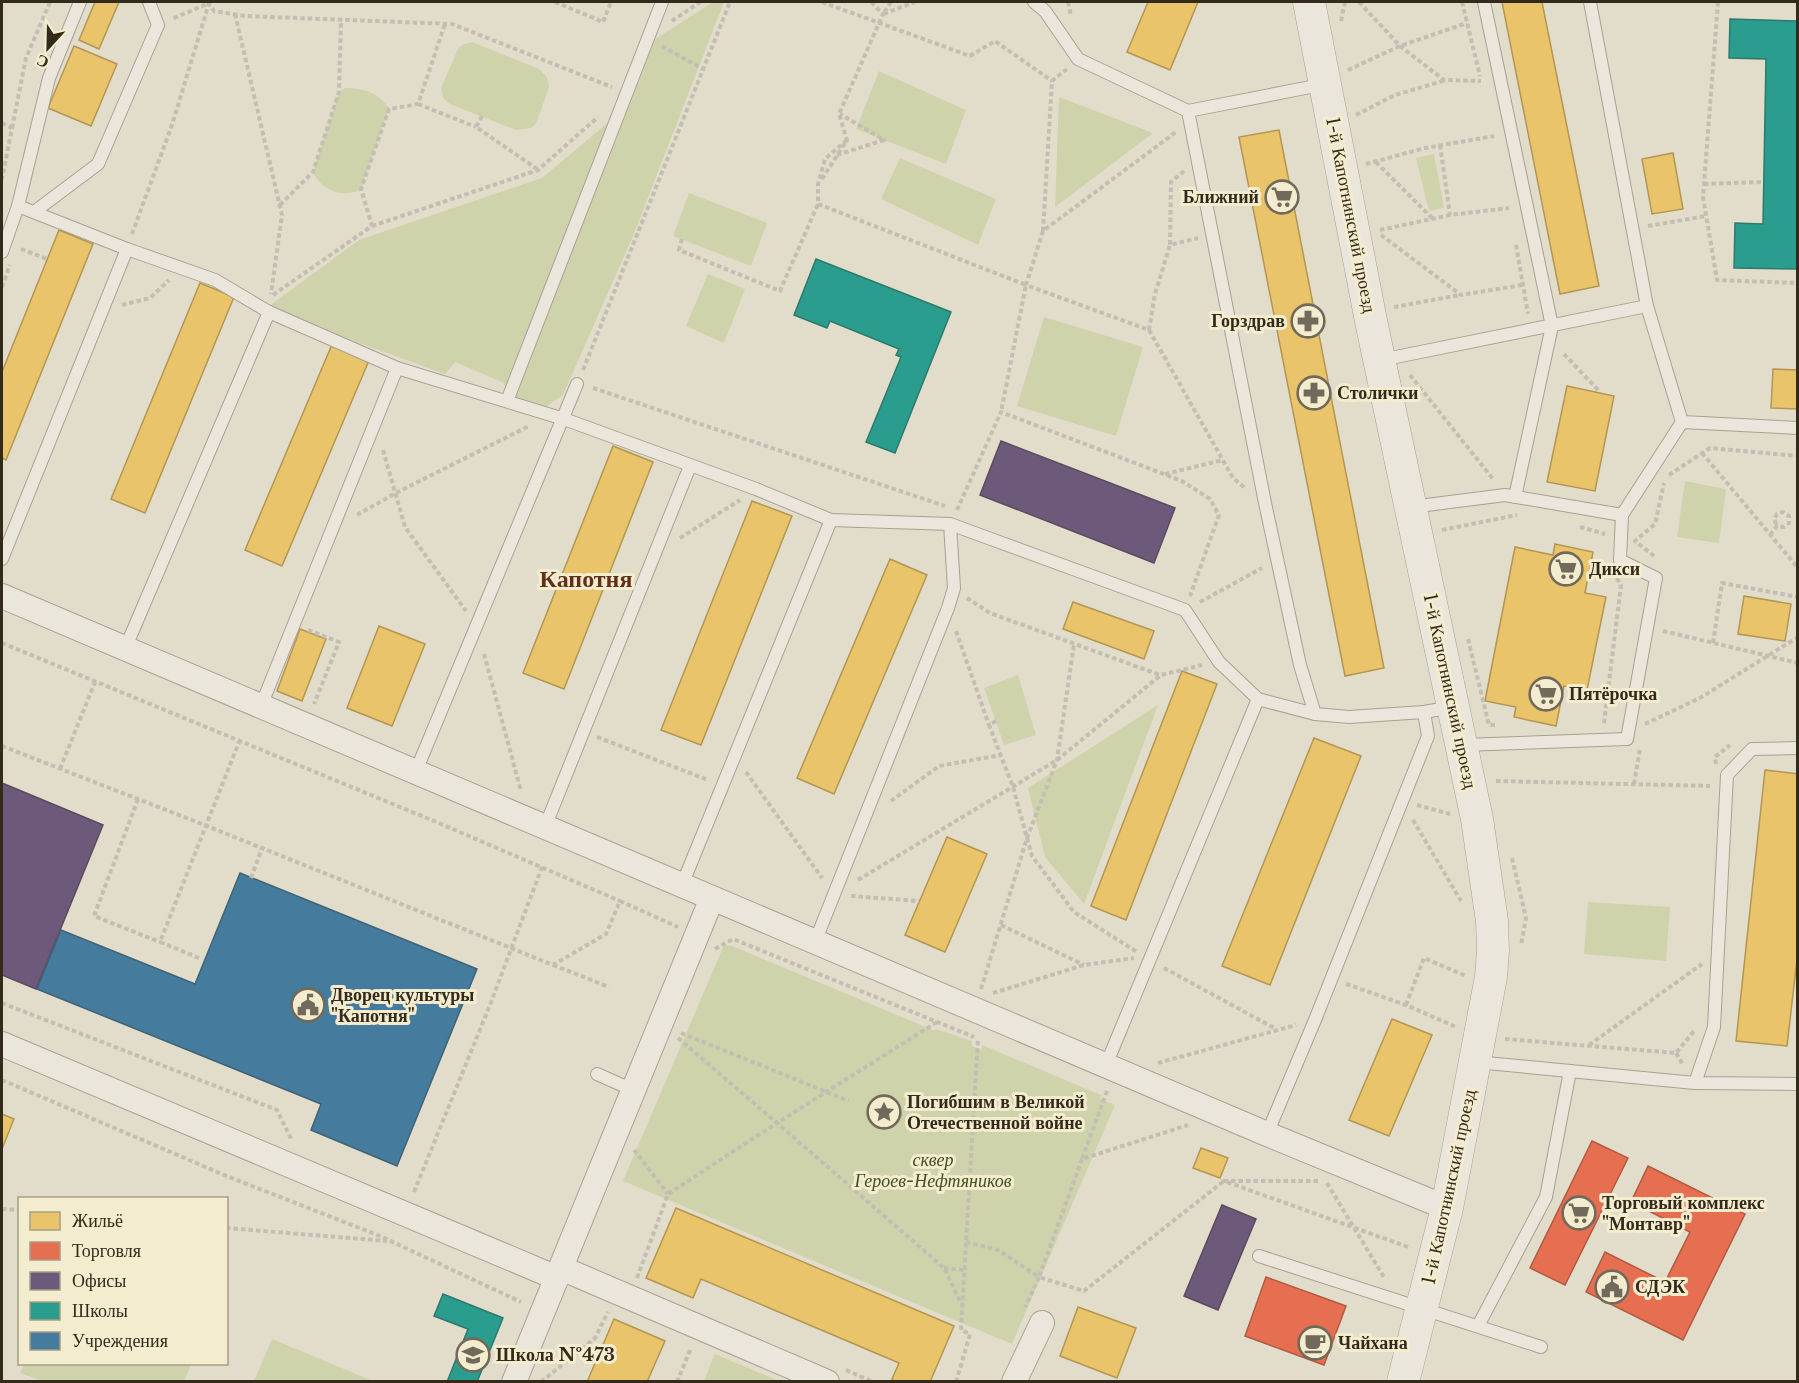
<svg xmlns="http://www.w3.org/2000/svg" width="1799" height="1383" font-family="'Libre Baskerville',serif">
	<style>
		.green { fill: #cfd3ac }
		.homes { fill: #e9c46a; stroke: #b39653; stroke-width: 1.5 }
		.shops { fill: #e76f51; stroke: #b15a41; stroke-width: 1.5 }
		.offices { fill: #6d597a; stroke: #5c4b5e; stroke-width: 1.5 }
		.schools { fill: #2a9d8f; stroke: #2d7a6c; stroke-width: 1.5 }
		.public { fill: #457b9d; stroke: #406376; stroke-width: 1.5 }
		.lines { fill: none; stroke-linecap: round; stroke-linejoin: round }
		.service-casing { stroke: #a7a194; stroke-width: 14 }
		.minor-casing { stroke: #a7a194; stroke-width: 26 }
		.tertiary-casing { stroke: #a7a194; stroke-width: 33 }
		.path { stroke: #c3beb2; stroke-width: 4; stroke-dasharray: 4.5 3; stroke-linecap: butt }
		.service { stroke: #eae6db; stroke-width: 12 }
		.minor { stroke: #eae6db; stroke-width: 24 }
		.tertiary { stroke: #eae6db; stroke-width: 32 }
		.labels { text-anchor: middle; stroke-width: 6; stroke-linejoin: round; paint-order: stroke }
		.poi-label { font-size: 18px; font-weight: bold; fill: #342a1c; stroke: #f4ecce; text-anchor: start }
		.street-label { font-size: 18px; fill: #342a1c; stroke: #f4ecce }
		.park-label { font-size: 18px; font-style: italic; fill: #415123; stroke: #f4ecce }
		.district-label { font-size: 24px; font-weight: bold; fill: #60301c; stroke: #f4ecce }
	</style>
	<rect width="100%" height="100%" fill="#e2ddca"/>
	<g class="green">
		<polygon points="713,2 724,2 633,236 563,395 544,408 507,395 504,383 455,362 445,374 265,309 359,240 542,178 629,105 654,40"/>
		<polygon points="472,42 539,69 547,77 549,87 536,124 531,128 516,130 450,104 443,98 441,88 458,49 462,45"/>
		<polygon points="879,71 966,110 946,164 856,129"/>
		<path d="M345,88C363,88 380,93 389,109L361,189C343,199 322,191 313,172L339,92Z"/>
		<polygon points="1059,97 1153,133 1055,207"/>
		<polygon points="1434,154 1444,208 1429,211 1416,158"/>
		<polygon points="900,158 996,199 978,245 881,199"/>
		<polygon points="689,193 767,223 751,266 673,236"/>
		<polygon points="708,274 745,289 724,343 686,326"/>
		<polygon points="1044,317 1143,347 1116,436 1017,406"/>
		<polygon points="1685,481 1726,489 1719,543 1677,537"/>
		<polygon points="1018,675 1036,735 1004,745 984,688"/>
		<polygon points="1158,705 1084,904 1045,857 1028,788"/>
		<polygon points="1588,902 1670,907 1666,961 1584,954"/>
		<polygon points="724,945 732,946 933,1030 936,1029 972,1041 972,1046 982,1050 982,1045 1101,1095 1100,1099 1115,1105 1012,1344 623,1181"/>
		<polygon points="272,1339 373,1381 254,1381"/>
		<polygon points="715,1353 715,1354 779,1381 704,1381"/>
		<polygon points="24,1364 191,1364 184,1382 42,1381 20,1373"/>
	</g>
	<g class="homes">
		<polygon points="95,2 119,2 99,49 79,40"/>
		<polygon points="1148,2 1198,2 1170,70 1127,52"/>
		<polygon points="1502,2 1542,2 1599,286 1560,294"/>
		<polygon points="74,46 117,64 91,126 48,108"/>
		<polygon points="1279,130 1384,668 1345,676 1239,137"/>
		<polygon points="1673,153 1683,209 1652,214 1642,159"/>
		<polygon points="59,230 93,244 6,460 2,458 2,372"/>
		<polygon points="200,283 234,297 145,513 111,499"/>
		<polygon points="336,335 373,351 282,566 245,550"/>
		<polygon points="1773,369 1798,370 1798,409 1771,408"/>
		<polygon points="1567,386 1614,396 1595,491 1547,482"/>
		<polygon points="613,446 653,462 564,689 523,673"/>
		<polygon points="752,501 792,516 701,745 661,730"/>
		<polygon points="1555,544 1593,552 1585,593 1606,597 1587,690 1564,686 1556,726 1514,717 1516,707 1485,701 1515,547 1553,555"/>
		<polygon points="890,559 927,575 834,794 797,778"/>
		<polygon points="1744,596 1791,604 1785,641 1738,634"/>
		<polygon points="1073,602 1154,631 1144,659 1063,629"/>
		<polygon points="379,626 425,644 392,726 347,708"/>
		<polygon points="300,629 326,639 302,701 277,691"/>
		<polygon points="1182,671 1217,684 1126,920 1091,906"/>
		<polygon points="1314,738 1361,756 1270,985 1222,966"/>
		<polygon points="1765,770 1798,774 1798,951 1787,1046 1736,1041"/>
		<polygon points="947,837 987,854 945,952 905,935"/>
		<polygon points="1392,1019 1432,1035 1389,1136 1349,1120"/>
		<polygon points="2,1114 14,1119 2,1149"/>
		<polygon points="1201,1148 1228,1158 1220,1178 1193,1168"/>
		<polygon points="676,1208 954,1326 930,1382 896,1382 892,1379 899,1363 701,1279 693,1298 646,1278"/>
		<polygon points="1078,1307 1136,1328 1117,1378 1060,1356"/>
		<polygon points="614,1319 665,1341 647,1382 587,1382"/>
	</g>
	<g class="shops">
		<polygon points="1592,1141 1628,1158 1565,1285 1530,1268"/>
		<polygon points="1648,1166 1745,1214 1683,1340 1586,1292 1605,1252 1665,1282 1690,1232 1631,1202"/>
		<polygon points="1266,1277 1346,1306 1324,1365 1245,1336"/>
	</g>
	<g class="offices">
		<polygon points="1001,441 1175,508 1154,563 980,495"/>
		<polygon points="2,783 103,825 36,989 2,975"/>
		<polygon points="1222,1205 1256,1219 1218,1310 1184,1296"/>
	</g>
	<g class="schools">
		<polygon points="1730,19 1798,21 1798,269 1734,268 1735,223 1763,224 1766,59 1729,58"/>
		<polygon points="816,259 951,312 895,453 866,442 901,357 896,355 899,349 830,321 827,328 794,315"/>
		<polygon points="443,1294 503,1318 477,1382 447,1382 468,1329 434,1316"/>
	</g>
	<polygon class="public" points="240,873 477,969 397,1166 311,1130 321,1104 37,989 61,930 195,984"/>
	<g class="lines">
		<g class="service-casing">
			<g id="service">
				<polyline points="1034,2 1045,11 1078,59 1188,111 1326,84"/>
				<polyline points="1484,2 1552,326 1515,497"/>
				<polyline points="1188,111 1265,503 1300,665 1315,714"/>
				<polyline points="18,206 127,249 215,280 269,312 397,368 564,419 756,489 831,520 950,524 1185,610 1219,662 1258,699 1315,714 1349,717 1424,712 1453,707"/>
				<polyline points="34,212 98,164 158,25 149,2"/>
				<polyline points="2,252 18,206 49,78 80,2"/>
				<polyline points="1381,360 1647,306 1590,2"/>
				<polyline points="507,401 662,2"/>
				<polyline points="1682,422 1798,428"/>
				<polyline points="1411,507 1505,495 1622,515 1682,422 1647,306"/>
				<polyline points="2,559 127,249"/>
				<polyline points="125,649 269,312"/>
				<polyline points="261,706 397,368"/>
				<polyline points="1463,745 1627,739 1656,578 1620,560 1622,515"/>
				<polyline points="416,771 577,384"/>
				<polyline points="545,827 690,466"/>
				<polyline points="682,885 831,520"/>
				<polyline points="815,942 948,608 954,588 950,524"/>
				<polyline points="1476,1062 1695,1083 1798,1084"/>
				<polyline points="1106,1065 1258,699"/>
				<polyline points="597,1074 633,1090"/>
				<polyline points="1695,1083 1714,1027 1727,775 1752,749 1798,748"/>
				<polyline points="1267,1134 1315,1020 1428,736 1424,712"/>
				<polyline points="1259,1256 1541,1347"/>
				<polyline points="1478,1326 1546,1197 1570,1071"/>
			</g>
		</g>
		<g class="minor-casing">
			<g id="minor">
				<polyline points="2,596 1267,1134 1447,1208"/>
				<polyline points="2,1044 557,1278"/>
				<polyline points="561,1268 827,1382"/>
				<polyline points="514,1382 712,898"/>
				<polyline points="1014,1382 1042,1323"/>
			</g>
		</g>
		<g class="tertiary-casing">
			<polyline id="tertiary" points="1309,2 1372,326 1477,819 1492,921 1493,951 1491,977 1447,1208 1403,1382"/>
		</g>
		<g class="path">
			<polyline points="208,2 214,11 245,16 452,24 612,87"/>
			<polyline points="555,2 603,22 611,2"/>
			<polyline points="822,2 970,56 995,41 1052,81"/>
			<polyline points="891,2 883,14 915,2"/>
			<polyline points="1068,2 1071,16"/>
			<polyline points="1359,2 1400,46 1444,80 1481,81"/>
			<polyline points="1462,2 1480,76"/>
			<polyline points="1718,2 1703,197 1717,280 1798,283"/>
			<polyline points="235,14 282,215 271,294"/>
			<polyline points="672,21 700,2"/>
			<polyline points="1341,21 1345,2"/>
			<polyline points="662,46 703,69"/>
			<polyline points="1067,69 1052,81 1043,231 1176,132"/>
			<polyline points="1348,70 1400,46 1467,23"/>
			<polyline points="418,104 476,127"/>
			<polyline points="1356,115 1395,95 1443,81"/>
			<polyline points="482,116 476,127 537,169"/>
			<polyline points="2,123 12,128 2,179"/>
			<polyline points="12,128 26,58 50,2"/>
			<polyline points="847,140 825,159 818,184 818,204 1026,285 1001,412"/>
			<polyline points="1440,145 1450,215"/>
			<polyline points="837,155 884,140 840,114"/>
			<polyline points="1376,162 1432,218"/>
			<polyline points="1366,164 1425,148 1494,136"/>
			<polyline points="1184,171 1171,182 1170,245 1198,238"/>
			<polyline points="822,179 847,140 839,114 883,14 871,2"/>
			<polyline points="1704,184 1764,182"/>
			<polyline points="280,205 313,172 339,92 341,20"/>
			<polyline points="372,226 538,170 598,117"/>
			<polyline points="1648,226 1706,216"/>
			<polyline points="1380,230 1450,215 1509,208"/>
			<polyline points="1043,231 1026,285 1149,330 1155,294 1170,245"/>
			<polyline points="132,234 172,125 209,3 172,19"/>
			<polyline points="1381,235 1461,295 1522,285"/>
			<polyline points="682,239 679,250 780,291 818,204"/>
			<polyline points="1516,245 1528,314"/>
			<polyline points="21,249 47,259"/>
			<polyline points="2,287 10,265"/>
			<polyline points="273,295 372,226 361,189 389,109 418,104 445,24"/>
			<polyline points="122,305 150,298 169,280"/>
			<polyline points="1394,307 1460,295"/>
			<polyline points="1149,330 1233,478 1245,488"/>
			<polyline points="1564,354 1600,392"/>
			<polyline points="583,370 730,2"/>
			<polyline points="1410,375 1493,479"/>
			<polyline points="593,388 945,506"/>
			<polyline points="383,450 405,527 466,611"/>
			<polyline points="1702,453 1798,568"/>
			<polyline points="1165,474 1223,460"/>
			<polyline points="1669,475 1710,448 1798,456"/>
			<polyline points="957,510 1001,412 1182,481 1210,499 1219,515 1190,596"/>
			<polyline points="357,515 394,494 529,426"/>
			<polyline points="1580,527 1605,534"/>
			<polyline points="1442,530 1517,515"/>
			<polyline points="1770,535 1777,526 1784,527 1789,523 1789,516 1783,512 1777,514 1774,519 1777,526"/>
			<polyline points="680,538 740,500"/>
			<polyline points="1654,556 1635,541 1655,524 1664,483"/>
			<polyline points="967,598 990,613 1160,675"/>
			<polyline points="1200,602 1262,568"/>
			<polyline points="308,630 339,642 314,704"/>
			<polyline points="956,631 989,725"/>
			<polyline points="1663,631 1798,663"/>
			<polyline points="1468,639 1489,725 1496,725"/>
			<polyline points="2,643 434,821 620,901"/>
			<polyline points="1713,643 1722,583 1798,597"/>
			<polyline points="484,654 521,791"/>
			<polyline points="996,721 989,725 1013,787 1032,856 1074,912 1137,952"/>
			<polyline points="1604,723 1621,585 1616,577"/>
			<polyline points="1645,724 1700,698 1798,637"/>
			<polyline points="597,737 708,780"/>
			<polyline points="2,746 207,826 553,965 606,934 620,901 678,927"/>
			<polyline points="1716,764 1715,757 1730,745"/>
			<polyline points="60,769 95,682"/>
			<polyline points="746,772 822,878"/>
			<polyline points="1496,781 1710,786"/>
			<polyline points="1634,784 1640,749"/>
			<polyline points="138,799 94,916 160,942"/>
			<polyline points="891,801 939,766 1001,755"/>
			<polyline points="1417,805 1450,814"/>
			<polyline points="1413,820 1461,901"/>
			<polyline points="1512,858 1526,918 1521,945"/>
			<polyline points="251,878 262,848"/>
			<polyline points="858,880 1057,760 1161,675 1202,665"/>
			<polyline points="851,896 919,901"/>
			<polyline points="1001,925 1084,965"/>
			<polyline points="715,949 733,939 974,1037"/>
			<polyline points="199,958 160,942 239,742"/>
			<polyline points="553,965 609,987"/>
			<polyline points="1164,968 1276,1029"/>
			<polyline points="1346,984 1406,1005 1456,1027"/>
			<polyline points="981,989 1027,838 1057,760 1074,644"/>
			<polyline points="993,993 1084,965 1134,958"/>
			<polyline points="2,1003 277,1110 292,1141"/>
			<polyline points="1406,1005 1424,958 1466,976"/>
			<polyline points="681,1033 849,1101"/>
			<polyline points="678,1038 777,1123 937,1022"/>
			<polyline points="1505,1039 1676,1053 1694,1031"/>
			<polyline points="1589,1045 1702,964"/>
			<polyline points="1676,1053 1683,1065"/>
			<polyline points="1158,1063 1296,1025"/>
			<polyline points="2,1080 229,1177 380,1236 521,1302"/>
			<polyline points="1107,1091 1082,1159 1188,1125"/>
			<polyline points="634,1150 668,1194"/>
			<polyline points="1082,1159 1039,1277 1084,1291 1224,1181"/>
			<polyline points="970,1178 979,1178"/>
			<polyline points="1318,1181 1224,1181 1411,1248"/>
			<polyline points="1327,1183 1385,1279"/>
			<polyline points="414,1192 490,1005 542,867"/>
			<polyline points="2,1209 20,1210"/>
			<polyline points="226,1228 387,1241"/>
			<polyline points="966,1242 998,1250 1039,1277 1025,1307"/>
			<polyline points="944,1268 964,1270"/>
			<polyline points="637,1278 668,1194 777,1123 944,1268 962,1305"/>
			<polyline points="846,1370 873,1382"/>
			<polyline points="541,1382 595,1338 608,1312"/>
			<polyline points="677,1382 691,1348"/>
			<polyline points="956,1382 970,1334 961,1330 978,1038"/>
		</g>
		<use href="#service" class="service"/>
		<use href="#minor" class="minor"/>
		<use href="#tertiary" class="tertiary"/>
	</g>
	<defs>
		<g id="supermarket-ring" transform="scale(1.725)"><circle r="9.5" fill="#f4ecce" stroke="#716959" stroke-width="1.5"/><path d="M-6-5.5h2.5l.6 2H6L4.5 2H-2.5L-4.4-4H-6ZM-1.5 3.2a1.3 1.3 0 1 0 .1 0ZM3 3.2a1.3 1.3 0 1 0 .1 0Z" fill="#716959"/></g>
		<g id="pharmacy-ring" transform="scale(1.725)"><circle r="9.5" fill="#f4ecce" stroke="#716959" stroke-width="1.5"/><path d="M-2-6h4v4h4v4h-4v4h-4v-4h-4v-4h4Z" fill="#716959"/></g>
		<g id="civic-ring" transform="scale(1.725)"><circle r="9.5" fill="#f4ecce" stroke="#716959" stroke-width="1.5"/><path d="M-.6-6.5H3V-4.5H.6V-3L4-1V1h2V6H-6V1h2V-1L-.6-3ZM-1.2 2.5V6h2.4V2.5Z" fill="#716959"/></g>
		<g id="sight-ring" transform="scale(1.725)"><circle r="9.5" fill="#f4ecce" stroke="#716959" stroke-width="1.5"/><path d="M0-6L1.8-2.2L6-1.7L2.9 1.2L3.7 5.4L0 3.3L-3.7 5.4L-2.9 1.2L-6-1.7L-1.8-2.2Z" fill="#716959"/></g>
		<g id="cafe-ring" transform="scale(1.725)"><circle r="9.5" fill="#f4ecce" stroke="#716959" stroke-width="1.5"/><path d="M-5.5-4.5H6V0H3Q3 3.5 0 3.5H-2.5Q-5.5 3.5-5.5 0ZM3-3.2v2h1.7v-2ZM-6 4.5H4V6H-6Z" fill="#716959"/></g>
		<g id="school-ring" transform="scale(1.725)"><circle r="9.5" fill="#f4ecce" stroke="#716959" stroke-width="1.5"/><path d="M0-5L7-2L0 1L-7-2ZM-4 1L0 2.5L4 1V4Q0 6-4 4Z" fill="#716959"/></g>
	</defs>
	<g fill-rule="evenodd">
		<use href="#supermarket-ring" x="1282" y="197"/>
		<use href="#pharmacy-ring" x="1308" y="321"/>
		<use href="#pharmacy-ring" x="1314" y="393"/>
		<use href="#supermarket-ring" x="1566" y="569"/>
		<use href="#supermarket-ring" x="1546" y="694"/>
		<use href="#civic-ring" x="308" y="1005"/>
		<use href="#sight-ring" x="884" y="1112"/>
		<use href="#supermarket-ring" x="1579" y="1213"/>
		<use href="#civic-ring" x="1612" y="1287"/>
		<use href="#cafe-ring" x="1315" y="1343"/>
		<use href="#school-ring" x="473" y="1355"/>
	</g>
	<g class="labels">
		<g class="poi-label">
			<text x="1259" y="203" text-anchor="end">Ближний</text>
			<text x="1285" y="327" text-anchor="end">Горздрав</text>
			<text x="1337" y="399">Столички</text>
			<text x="1589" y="575">Дикси</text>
			<text x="1569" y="700">Пятёрочка</text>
			<text x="331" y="1001">Дворец культуры<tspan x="331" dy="21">"Капотня"</tspan></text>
			<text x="907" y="1108">Погибшим в Великой<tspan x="907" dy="21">Отечественной войне</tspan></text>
			<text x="1602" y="1209">Торговый комплекс<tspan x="1602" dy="21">"Монтавр"</tspan></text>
			<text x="1635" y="1293">СДЭК</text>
			<text x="1338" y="1349">Чайхана</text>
			<text x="496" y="1361">Школа №473</text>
		</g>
		<g class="street-label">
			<text transform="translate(1351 215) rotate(79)" y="6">1-й Капотнинский проезд</text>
			<text transform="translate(1450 691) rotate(78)" y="6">1-й Капотнинский проезд</text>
			<text transform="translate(1449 1187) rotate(-78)" y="6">1-й Капотнинский проезд</text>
		</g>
		<g class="park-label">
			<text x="933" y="1166">сквер<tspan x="933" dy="21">Героев-Нефтяников</tspan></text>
		</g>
		<g class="district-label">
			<text x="586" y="587">Капотня</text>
		</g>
	</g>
	<rect width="1799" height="1383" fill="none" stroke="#342a1c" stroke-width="6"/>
	<rect x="18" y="1197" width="210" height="168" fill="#f4ecce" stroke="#a79e87" stroke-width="1.5"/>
	<rect x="30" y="1212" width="30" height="18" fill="#e9c46a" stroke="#a79e87" stroke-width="1.5"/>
	<text x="72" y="1227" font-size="18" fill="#342a1c">Жильё</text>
	<rect x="30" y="1242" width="30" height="18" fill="#e76f51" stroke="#a79e87" stroke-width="1.5"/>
	<text x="72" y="1257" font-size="18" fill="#342a1c">Торговля</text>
	<rect x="30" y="1272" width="30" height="18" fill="#6d597a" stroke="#a79e87" stroke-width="1.5"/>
	<text x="72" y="1287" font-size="18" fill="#342a1c">Офисы</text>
	<rect x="30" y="1302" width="30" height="18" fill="#2a9d8f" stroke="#a79e87" stroke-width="1.5"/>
	<text x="72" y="1317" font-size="18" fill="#342a1c">Школы</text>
	<rect x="30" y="1332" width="30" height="18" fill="#457b9d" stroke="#a79e87" stroke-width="1.5"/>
	<text x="72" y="1347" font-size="18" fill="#342a1c">Учреждения</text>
	<g transform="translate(48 48) rotate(202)" stroke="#f4ecce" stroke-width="4.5" paint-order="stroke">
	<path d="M0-4.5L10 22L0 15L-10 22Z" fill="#342a1c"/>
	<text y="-9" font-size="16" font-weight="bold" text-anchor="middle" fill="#342a1c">С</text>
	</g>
</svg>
